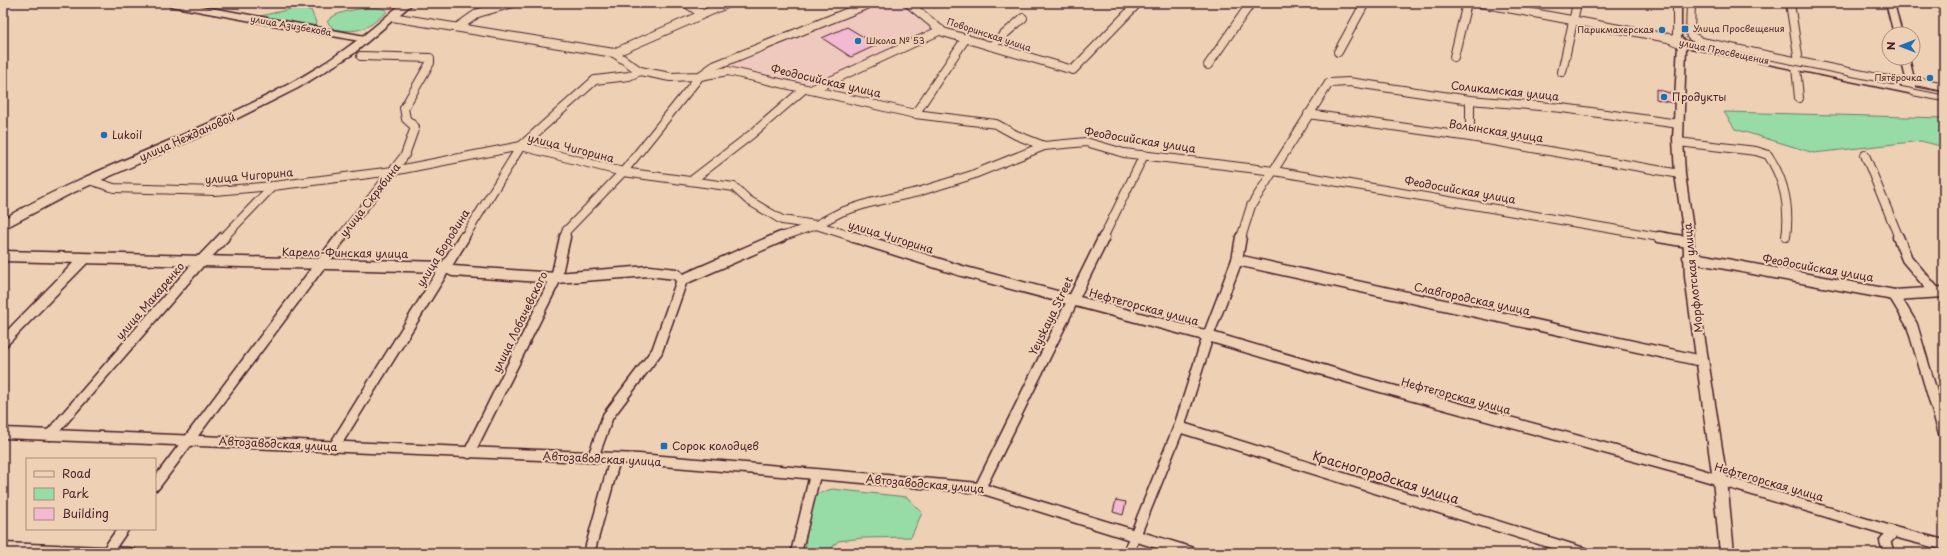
<svg xmlns="http://www.w3.org/2000/svg" width="1947" height="556" font-family="'Playpen Sans',sans-serif">
	<style>
		.built { fill: #efc9bd }
		.green { fill: #97dba7; stroke: #707d69 }
		.building { fill: #f1bad2; stroke: #4a1f2b }
		.lines { fill: none; stroke-linecap: round; stroke-linejoin: round }
		.minor-far1-casing { stroke: #4a1f2b; stroke-width: 10 }
		.minor-casing { stroke: #4a1f2b; stroke-width: 13 }
		.tertiary-casing { stroke: #4a1f2b; stroke-width: 3 }
		.secondary-casing { stroke: #4a1f2b; stroke-width: 3 }
		.trunk-casing { stroke: #4a1f2b; stroke-width: 3 }
		.minor-far1 { stroke: #eed0b4; stroke-width: 8 }
		.minor { stroke: #eed0b4; stroke-width: 10 }
		.tertiary { fill: #eed0b4; fill-rule: evenodd }
		.secondary { fill: #eed0b4; fill-rule: evenodd }
		.trunk { fill: #eed0b4; fill-rule: evenodd }
		.tram { stroke: #4a1f2b; stroke-width: 1 }
		.poi-dot { fill: #1f6fb2; stroke: #eed0b4; stroke-width: 1.5 }
		.labels { text-anchor: middle; stroke-width: 4; stroke-linejoin: round; paint-order: stroke }
		.far-street-label { font-size: 9px; fill: #4a1f2b; stroke: #eed0b4 }
		.far-poi-label { font-size: 9px; fill: #4a1f2b; stroke: #eed0b4; text-anchor: start }
		.street-label { font-size: 11px; fill: #4a1f2b; stroke: #eed0b4 }
		.poi-label { font-size: 11px; fill: #4a1f2b; stroke: #eed0b4; text-anchor: start }
		.near-street-label { font-size: 13px; fill: #4a1f2b; stroke: #eed0b4 }
	</style>
	<rect width="100%" height="100%" fill="#eed0b4"/>
	<filter id="ink" filterUnits="userSpaceOnUse"><feTurbulence type="fractalNoise" baseFrequency=".025" numOctaves="2"/><feDisplacementMap in="SourceGraphic" scale="8" xChannelSelector="R" yChannelSelector="G"/><feConvolveMatrix kernelMatrix="1 2 1 2 8 2 1 2 1" color-interpolation-filters="sRGB"/></filter>
	<g filter="url(#ink)">
		<polygon class="built" points="885,3 898,3 912,12 932,30 810,86 729,66"/>
		<g class="green">
			<path d="M369,7L381,8L388,11C368,28 360,34 334,29L327,22C334,11 357,10 369,7Z"/>
			<polygon points="295,8 311,10 317,25 314,27 256,17"/>
			<polygon points="1724,112 1944,118 1944,147 1921,141 1814,153 1735,129"/>
			<polygon points="832,489 907,497 922,513 911,537 863,538 838,541 827,553 806,553 805,509 814,495"/>
		</g>
		<g class="building">
			<polygon points="847,27 877,45 851,57 822,38"/>
			<polygon points="1656,89 1673,94 1672,103 1656,99"/>
			<polygon points="1116,500 1126,502 1123,515 1113,512"/>
		</g>
		<g class="lines">
			<g class="minor-far1-casing">
				<g id="minor-far1">
					<polyline points="686,3 702,14"/>
					<polyline points="908,3 943,32 1073,70 1138,3"/>
					<polyline points="1480,3 1668,38 1682,44"/>
					<polyline points="1677,3 1677,39 1682,44"/>
					<polyline points="1691,3 1690,33 1691,36 1702,42 1912,85"/>
					<polyline points="1790,3 1798,55"/>
					<polyline points="392,17 614,53 640,71"/>
					<polyline points="458,27 478,13 513,3"/>
					<polyline points="991,46 1023,18"/>
					<polyline points="1338,52 1365,3"/>
					<polyline points="614,53 729,3"/>
					<polyline points="1454,57 1467,3"/>
					<polyline points="1208,65 1251,3"/>
					<polyline points="1796,67 1799,98"/>
					<polyline points="1562,72 1577,3"/>
					<polyline points="1911,80 1944,87"/>
					<polyline points="811,90 941,30"/>
					<polyline points="1913,91 1944,97"/>
					<polyline points="1470,100 1470,137"/>
					<polyline points="915,114 966,38"/>
					<polyline points="1308,114 1470,137 1680,174"/>
					<path d="M1678,142L1756,151L1768,155C1784,179 1790,208 1786,237"/>
					<polyline points="1865,155 1899,238"/>
					<polyline points="89,180 114,188 215,191 273,186 393,171 521,146 623,172 734,187 748,200 782,220 816,225 857,238"/>
					<polyline points="691,181 752,134 804,89"/>
					<polyline points="223,238 273,186"/>
					<polyline points="340,238 405,155 415,127 406,119 404,108 430,63 430,58 361,56"/>
					<polyline points="464,238 521,146 595,80 629,76 640,71 670,77 700,76 728,71 915,114 996,124 1016,135 1044,146 1086,142 1124,153 1274,171 1665,238"/>
					<polyline points="565,238 566,231 623,172 700,76 714,66 871,3"/>
					<polyline points="778,238 816,225 841,212 869,203 918,192 972,175 1044,146"/>
					<polyline points="1103,238 1144,155"/>
					<polyline points="1241,238 1251,206 1329,83 1349,82 1470,100 1562,108 1679,124"/>
				</g>
			</g>
			<g class="minor-casing">
				<g id="minor">
					<polyline points="854,237 962,271 1208,336 1377,386 1696,473 1894,532 1944,545"/>
					<polyline points="1659,237 1688,242"/>
					<polyline points="1898,237 1907,259 1935,292"/>
					<polyline points="3,256 445,267 453,271 556,278 649,271 676,274 682,280"/>
					<polyline points="1688,257 1894,295 1944,292"/>
					<polyline points="1237,260 1702,361"/>
					<polyline points="1894,295 1912,325 1944,433"/>
					<polyline points="3,342 84,259"/>
					<polyline points="1179,427 1584,553"/>
					<polyline points="50,435 200,262 224,237"/>
					<polyline points="334,447 464,237"/>
					<polyline points="469,453 556,278 565,237"/>
					<polyline points="593,457 608,416 657,351 682,280 781,237"/>
					<polyline points="155,485 341,237"/>
					<polyline points="980,488 1104,237"/>
					<polyline points="3,548 131,553"/>
					<polyline points="107,552 123,529"/>
					<polyline points="589,553 615,459"/>
					<polyline points="796,553 815,475"/>
					<polyline points="1128,553 1179,427 1208,336 1237,260 1241,237"/>
					<polyline points="1889,553 1885,541 1894,532"/>
				</g>
			</g>
			<g class="tertiary-casing">
				<g id="tertiary">
					<polygon points="1886,3 1894,3 1902,34 1894,34"/>
					<polygon points="1682,41 1908,87 1901,58 1909,58 1917,91 1913,94 1686,47 1683,139 1685,174 1693,229 1695,277 1727,480 1734,553 1720,553 1713,480 1685,277 1683,229 1675,174 1673,139 1678,44"/>
					<polygon points="3,428 639,454 980,483 1191,547 1196,549 1198,553 1172,553 980,493 639,464 3,438"/>
				</g>
			</g>
			<g class="secondary-casing">
				<polygon id="secondary" points="166,3 184,3 365,36 370,39 365,42 170,6"/>
			</g>
			<g class="trunk-casing">
				<path id="trunk" d="M402,3H413L353,54L298,88L214,130L70,194L3,229V219C105,160 220,128 320,66C349,48 376,26 402,3Z"/>
			</g>
			<use href="#minor-far1" class="minor-far1"/>
			<use href="#minor" class="minor"/>
			<use href="#tertiary" class="tertiary"/>
			<use href="#secondary" class="secondary"/>
			<use href="#trunk" class="trunk"/>
			<polyline class="tram" points="1682,3 1682,37 1688,42 1700,46 1944,95"/>
		</g>
	</g>
	<g class="poi-dot">
		<rect x="1681" y="25" width="8" height="8" rx="2"/>
		<circle cx="1662" cy="30" r="4"/>
		<circle cx="858" cy="41" r="4"/>
		<circle cx="1930" cy="78" r="4"/>
		<circle cx="1664" cy="97" r="4"/>
		<circle cx="104" cy="135" r="4"/>
		<rect x="660" y="442" width="8" height="8" rx="2"/>
	</g>
	<g class="labels">
		<g class="far-street-label">
			<text transform="translate(291 26) rotate(10)" y="3">улица Азизбекова</text>
			<text transform="translate(989 35) rotate(18)" y="3">Поворинская улица</text>
			<text transform="translate(1724 52) rotate(12)" y="3">улица Просвещения</text>
		</g>
		<g class="far-poi-label">
			<text x="1693" y="32">Улица Просвещения</text>
			<text x="1654" y="33" text-anchor="end">Парикмахерская</text>
			<text x="866" y="44">Школа № 53</text>
			<text x="1922" y="81" text-anchor="end">Пятёрочка</text>
		</g>
		<g class="street-label">
			<text transform="translate(826 81) rotate(13)" y="4">Феодосийская улица</text>
			<text transform="translate(1505 91) rotate(6)" y="4">Соликамская улица</text>
			<text transform="translate(1496 131) rotate(9)" y="4">Волынская улица</text>
			<text transform="translate(187 137) rotate(-24)" y="4">улица Неждановой</text>
			<text transform="translate(1140 140) rotate(9)" y="4">Феодосийская улица</text>
			<text transform="translate(571 148) rotate(14)" y="4">улица Чигорина</text>
			<text transform="translate(249 176) rotate(-5)" y="4">улица Чигорина</text>
			<text transform="translate(1460 190) rotate(10)" y="4">Феодосийская улица</text>
			<text transform="translate(370 200) rotate(-52)" y="4">улица Скрябина</text>
			<text transform="translate(891 237) rotate(17)" y="4">улица Чигорина</text>
			<text transform="translate(443 248) rotate(-58)" y="4">улица Бородина</text>
			<text transform="translate(345 253) rotate(1)" y="4">Карело-Финская улица</text>
			<text transform="translate(1818 268) rotate(10)" y="4">Феодосийская улица</text>
			<text transform="translate(1693 278) rotate(-96)" y="4">Морфлотская улица</text>
			<text transform="translate(1472 299) rotate(12)" y="4">Славгородская улица</text>
			<text transform="translate(150 301) rotate(-49)" y="4">улица Макаренко</text>
			<text transform="translate(1144 307) rotate(15)" y="4">Нефтегорская улица</text>
			<text transform="translate(1051 316) rotate(-64)" y="4">Yeyskaya Street</text>
			<text transform="translate(520 322) rotate(-64)" y="4">улица Лобачевского</text>
			<text transform="translate(1456 396) rotate(15)" y="4">Нефтегорская улица</text>
			<text transform="translate(278 444) rotate(3)" y="4">Автозаводская улица</text>
			<text transform="translate(602 459) rotate(3)" y="4">Автозаводская улица</text>
			<text transform="translate(1769 482) rotate(16)" y="4">Нефтегорская улица</text>
			<text transform="translate(925 484) rotate(5)" y="4">Автозаводская улица</text>
		</g>
		<g class="poi-label">
			<text x="1672" y="101">Продукты</text>
			<text x="112" y="139">Lukoil</text>
			<text x="672" y="450">Сорок колодцев</text>
		</g>
		<g class="near-street-label">
			<text transform="translate(1386 477) rotate(17)" y="5">Красногородская улица</text>
		</g>
	</g>
	<rect width="1947" height="556" fill="none" stroke="#eed0b4" stroke-width="16"/>
	<rect x="8" y="8" width="1931" height="540" fill="none" stroke="#4a1f2b" stroke-width="1.5" filter="url(#ink)"/>
	<rect x="26" y="458" width="130" height="72" fill="#eed0b4" stroke="#ac897d"/>
	<rect x="34" y="471" width="20" height="6" fill="#eed0b4" stroke="#ac897d"/>
	<text x="62" y="478" font-size="12" fill="#4a1f2b">Road</text>
	<rect x="34" y="488" width="20" height="12" fill="#97dba7" stroke="#ac897d"/>
	<text x="62" y="498" font-size="12" fill="#4a1f2b">Park</text>
	<rect x="34" y="508" width="20" height="12" fill="#f1bad2" stroke="#ac897d"/>
	<text x="62" y="518" font-size="12" fill="#4a1f2b">Building</text>
	<g transform="translate(1901 46) rotate(270)"><circle r="19" fill="#eed0b4" stroke="#ac897d"/>
	<path d="M0-3L7 15L0 10L-7 15Z" fill="#1f6fb2"/>
	<text y="-6" font-size="11" font-weight="bold" text-anchor="middle" fill="#4a1f2b">N</text>
	</g>
</svg>
